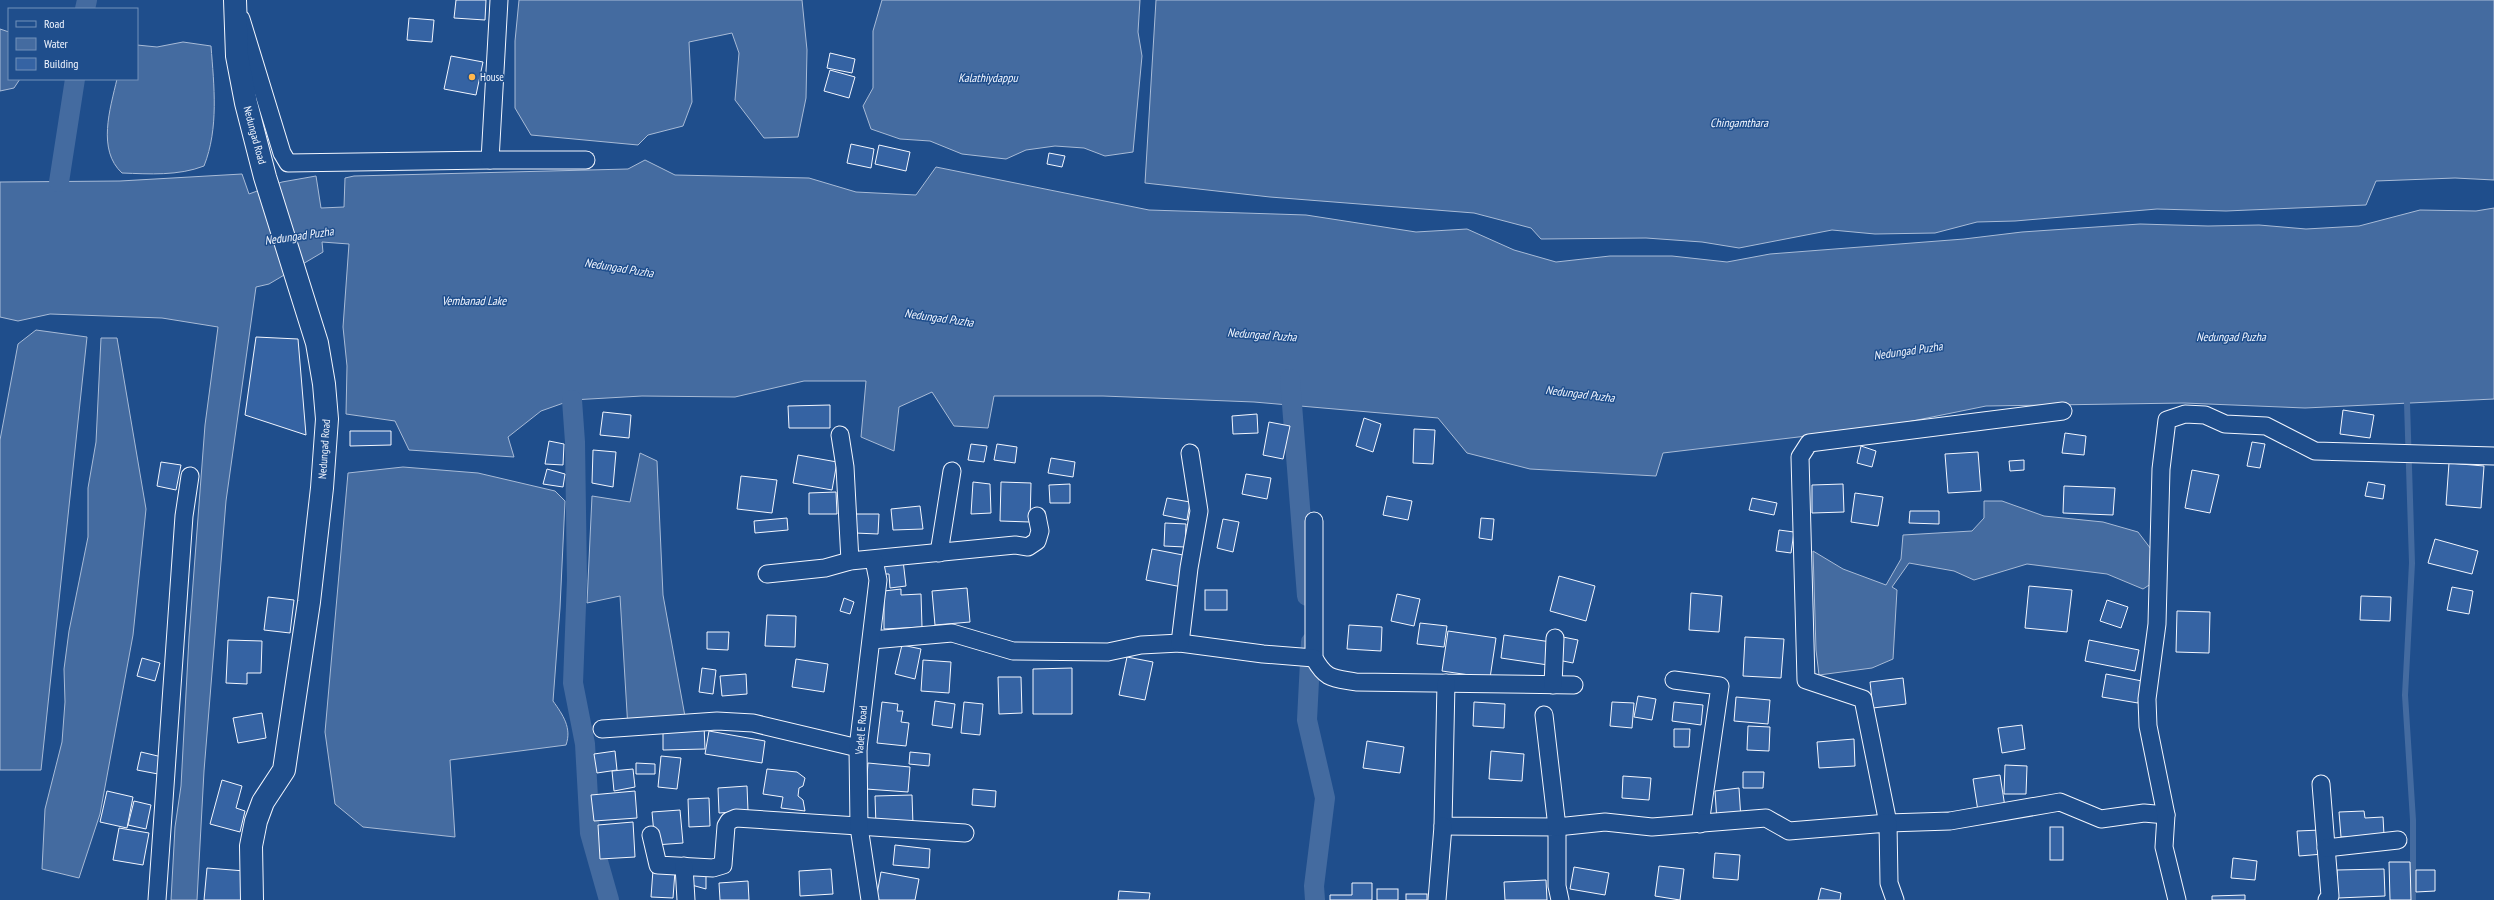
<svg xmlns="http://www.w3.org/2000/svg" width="2494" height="900" font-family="'PT Sans Narrow',sans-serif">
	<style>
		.water { fill: #446ba0; stroke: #a8bbd7 }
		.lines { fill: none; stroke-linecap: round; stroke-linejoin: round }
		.stream { stroke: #446ba0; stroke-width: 6 }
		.canal { stroke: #446ba0; stroke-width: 20 }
		.building { fill: #3563a3; stroke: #f2f6ff }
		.minor-casing { stroke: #f2f6ff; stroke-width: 19 }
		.tertiary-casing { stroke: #f2f6ff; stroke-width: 24 }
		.minor { stroke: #1f4e8c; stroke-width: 17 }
		.tertiary { stroke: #1f4e8c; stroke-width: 22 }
		.poi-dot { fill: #ffb74d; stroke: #1f4e8c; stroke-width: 1.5 }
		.labels { text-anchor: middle; stroke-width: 3; stroke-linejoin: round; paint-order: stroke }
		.poi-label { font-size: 11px; fill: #f2f6ff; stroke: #1f4e8c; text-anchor: start }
		.street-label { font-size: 11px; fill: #f2f6ff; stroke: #1f4e8c }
		.water-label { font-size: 12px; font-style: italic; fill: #f2f6ff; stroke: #1f4e8c }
	</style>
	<rect width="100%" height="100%" fill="#1f4e8c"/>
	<g class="water">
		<polygon points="519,0 802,0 807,50 806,98 798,137 764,138 735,100 739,53 732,33 689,42 692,102 683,126 648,135 638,145 531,135 515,108 515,41"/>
		<polygon points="882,0 1140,0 1138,32 1142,56 1133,152 1105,156 1084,148 1055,146 1026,150 1006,159 962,154 930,141 900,139 871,129 863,106 873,88 873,31"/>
		<polygon points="1156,0 2494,0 2494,180 2455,178 2376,181 2366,205 2226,211 2157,209 2015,221 1977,222 1935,233 1875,234 1832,230 1739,248 1702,242 1646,238 1541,239 1531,228 1474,213 1270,197 1145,183"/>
		<polygon points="0,29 9,32 9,79 20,79 14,88 0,91"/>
		<path d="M183,42L211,46C214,86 219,128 204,166C178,176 150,174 122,173C97,150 110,109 117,79H137V45L157,47Z"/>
		<polygon points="645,160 675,175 809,178 856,192 916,195 936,167 1149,210 1306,215 1416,232 1467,229 1514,250 1556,262 1610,256 1672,256 1727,262 1770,254 1964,239 2022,232 2140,224 2208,226 2259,225 2306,229 2359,226 2420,210 2476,211 2494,208 2494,399 2305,408 2184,403 1986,406 1883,427 1663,453 1656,476 1530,469 1467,453 1438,418 1254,402 1103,396 994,396 988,428 954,426 932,392 899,407 894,451 861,437 866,381 804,381 735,397 642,396 572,400 541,411 508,437 514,457 409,450 395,421 346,414 347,366 343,327 349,244 322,242 323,252 269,284 256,287 226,501 204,771 197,900 171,900 175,827 181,786 189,637 205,425 218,327 162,318 50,314 18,321 0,317 0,182 120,181 242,174 249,194 282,182 316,176 321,208 344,207 345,178 354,176 628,169"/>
		<polygon points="36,330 87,337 41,770 0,770 0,440 18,344"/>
		<polygon points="101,338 117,338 146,509 133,635 100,814 79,878 42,869 45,809 62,742 65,702 64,669 69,631 88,537 88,488 96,442"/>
		<polygon points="640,453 657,461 663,595 686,722 628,729 620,596 587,603 592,496 630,502"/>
		<path d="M403,467L478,473L555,491L565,501L560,608L553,701C563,715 572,728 566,745L450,760L455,837L363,827L335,804L325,732L348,473Z"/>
		<polygon points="1984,501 2002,501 2044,516 2103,522 2138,532 2154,553 2154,582 2143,589 2107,574 2027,564 1974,580 1954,571 1909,563 1892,587 1897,590 1893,659 1872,668 1819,675 1816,650 1813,551 1843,569 1886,585 1901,559 1903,535 1972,531 1984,518"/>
	</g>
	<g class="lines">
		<polyline class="stream" points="2407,403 2412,563 2405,695 2413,820 2413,900"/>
		<g class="canal">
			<polyline points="85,9 87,0"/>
			<polyline points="59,182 75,79"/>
			<polyline points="1290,379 1307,596"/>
			<polyline points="572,400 575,442 577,580 573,683 585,744 590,833 609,900"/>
			<polyline points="1311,642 1307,720 1325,798 1314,886 1315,900"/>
		</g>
	</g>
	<g class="building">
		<polygon points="456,0 486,0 485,20 454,18"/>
		<polygon points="409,18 434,20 432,42 407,40"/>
		<polygon points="830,53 855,59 852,73 827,68"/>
		<polygon points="451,56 483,62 476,95 444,89"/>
		<polygon points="830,70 855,77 849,98 824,91"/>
		<polygon points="851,144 874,149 871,168 847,163"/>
		<polygon points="879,145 910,152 906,171 875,164"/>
		<polygon points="1049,153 1065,156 1062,167 1047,164"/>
		<polygon points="256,337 298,339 306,435 245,415"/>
		<polygon points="830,405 830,428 789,428 788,406"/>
		<polygon points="2343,410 2374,415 2370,438 2340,434"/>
		<polygon points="603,412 631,415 629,438 600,435"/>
		<polygon points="1257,414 1258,433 1233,434 1232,416"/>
		<polygon points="1364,418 1381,424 1373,452 1356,446"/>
		<polygon points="1269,422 1290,426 1283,459 1263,455"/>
		<polygon points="1414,429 1435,430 1433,464 1413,463"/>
		<polygon points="350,431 391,431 391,445 350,446"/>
		<polygon points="2065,433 2086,436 2084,455 2062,453"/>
		<polygon points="549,441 564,444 563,465 545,464"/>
		<polygon points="2252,442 2265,444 2260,468 2247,466"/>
		<polygon points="971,444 987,446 984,462 968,460"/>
		<polygon points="997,444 1017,447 1015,463 994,460"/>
		<polygon points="1861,446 1876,451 1872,467 1857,463"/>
		<polygon points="593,450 616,452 613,487 592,483"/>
		<polygon points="1978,452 1981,491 1948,493 1945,454"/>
		<polygon points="798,455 837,462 832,490 793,483"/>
		<polygon points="1051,458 1075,462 1073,477 1048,473"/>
		<polygon points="2024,460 2024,470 2010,471 2009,461"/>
		<polygon points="161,462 181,465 176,490 157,486"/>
		<polygon points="2449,463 2484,466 2481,508 2446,505"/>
		<polygon points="547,469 565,474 563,487 543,484"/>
		<polygon points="2192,470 2219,475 2210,513 2185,508"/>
		<polygon points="1246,474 1271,478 1267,499 1242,494"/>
		<polygon points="741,476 777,480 772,513 737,509"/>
		<polygon points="973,482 990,484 991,513 971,514"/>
		<polygon points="1001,482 1031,483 1030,522 1000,521"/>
		<polygon points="2368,482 2385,485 2383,499 2365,496"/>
		<polygon points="1070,484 1070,503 1050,503 1049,485"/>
		<polygon points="1843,484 1844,512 1812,513 1812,485"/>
		<polygon points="2064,486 2115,488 2113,515 2063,513"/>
		<polygon points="836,492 837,514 809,514 809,493"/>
		<polygon points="1855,493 1883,497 1878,526 1851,522"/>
		<polygon points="1387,496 1412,501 1408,520 1383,515"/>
		<polygon points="1167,498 1190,502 1187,520 1163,515"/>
		<polygon points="1752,498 1777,503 1774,515 1749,510"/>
		<polygon points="920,506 923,529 893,530 891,509"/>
		<polygon points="1910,511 1939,511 1939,524 1909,523"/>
		<polygon points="856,514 879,514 878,534 855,533"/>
		<polygon points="787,518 788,530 755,533 754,521"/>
		<polygon points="1481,518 1494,519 1492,540 1479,538"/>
		<polygon points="1223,519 1239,522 1233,552 1217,548"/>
		<polygon points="1165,523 1186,524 1185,547 1164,546"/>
		<polygon points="1779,530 1794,532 1791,553 1776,551"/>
		<polygon points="2435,539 2478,551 2472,574 2428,563"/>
		<polygon points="1152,549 1188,556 1182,587 1146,580"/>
		<polygon points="903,560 906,586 890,588 889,574 882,574 881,561"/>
		<polygon points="1559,576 1595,586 1586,621 1550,611"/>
		<polygon points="2029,586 2072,590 2067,632 2025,628"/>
		<polygon points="2452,587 2473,591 2469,614 2447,610"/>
		<polygon points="967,588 970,622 935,625 932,591"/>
		<polygon points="901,589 901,595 921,594 922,627 884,629 884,591"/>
		<rect x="1205" y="590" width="22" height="20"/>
		<polygon points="1691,593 1722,596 1719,632 1689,630"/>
		<polygon points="1397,594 1420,599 1414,626 1391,621"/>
		<polygon points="2361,596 2391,597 2390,621 2360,620"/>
		<polygon points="268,597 294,600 290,633 264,630"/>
		<polygon points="844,598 854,602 850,614 840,611"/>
		<polygon points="2107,600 2128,607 2121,628 2100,621"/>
		<polygon points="2177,611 2210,612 2209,653 2176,652"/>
		<polygon points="767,615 796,616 795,647 765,646"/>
		<polygon points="1420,623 1447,626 1444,647 1417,644"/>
		<polygon points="1349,625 1382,627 1381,651 1347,649"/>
		<polygon points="1448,631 1496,638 1490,678 1442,671"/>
		<polygon points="707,632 729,632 728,650 707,649"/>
		<polygon points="1504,635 1551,642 1548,665 1501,658"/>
		<polygon points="1563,637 1578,640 1573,663 1558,660"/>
		<polygon points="1745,637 1784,639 1781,678 1743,676"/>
		<polygon points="228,640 262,641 261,673 247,673 247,684 226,683"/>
		<polygon points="2089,640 2139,650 2135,671 2085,661"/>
		<polygon points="902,645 921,649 915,679 895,674"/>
		<polygon points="1127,657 1153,662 1145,700 1119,695"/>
		<polygon points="142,658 160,663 155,681 137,676"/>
		<polygon points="796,659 828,664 824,692 792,687"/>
		<polygon points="923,660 951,662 949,693 921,691"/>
		<polygon points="702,668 716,670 713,694 699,692"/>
		<polygon points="1072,668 1072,714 1033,714 1033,669"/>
		<polygon points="746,674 747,694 722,696 720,676"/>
		<polygon points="2106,674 2142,681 2138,703 2102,697"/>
		<polygon points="998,677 1021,677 1022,713 999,714"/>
		<polygon points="1903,678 1906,704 1873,708 1870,682"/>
		<polygon points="1638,696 1656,699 1652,720 1634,717"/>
		<polygon points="1736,697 1770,700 1768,724 1734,721"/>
		<polygon points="935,701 955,704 952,728 932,725"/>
		<polygon points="882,702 898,704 897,711 903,711 901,722 909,723 906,746 877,743"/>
		<polygon points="964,702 983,704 980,735 961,733"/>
		<polygon points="1474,702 1505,704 1504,728 1473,726"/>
		<polygon points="1612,702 1634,703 1632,728 1610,726"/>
		<polygon points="1674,702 1703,705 1701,725 1672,721"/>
		<polygon points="262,713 266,738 238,743 233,718"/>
		<polygon points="663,725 704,725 705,749 663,750"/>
		<polygon points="2022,725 2025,749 2002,753 1998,728"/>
		<polygon points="1748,726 1770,727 1769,751 1747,750"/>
		<polygon points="1674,729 1690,729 1689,747 1674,747"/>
		<polygon points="709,731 765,741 762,763 705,754"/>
		<polygon points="1854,739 1855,766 1819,768 1817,742"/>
		<polygon points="1367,741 1404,747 1400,773 1363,768"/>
		<polygon points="615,751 617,770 597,773 594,754"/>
		<polygon points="1491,751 1524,754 1522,781 1489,779"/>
		<polygon points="141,752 162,757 158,774 137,770"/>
		<polygon points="910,752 930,754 929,766 909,764"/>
		<polygon points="661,756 681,758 677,789 658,787"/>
		<polygon points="636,763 655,764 655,774 636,774"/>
		<polygon points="868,763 910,767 908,792 866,789"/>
		<polygon points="2005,765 2027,766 2026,794 2004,794"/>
		<polygon points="633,769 635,787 614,791 612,771"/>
		<polygon points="767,769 797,772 805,778 803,786 799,788 798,796 803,800 805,811 781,808 783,797 763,794"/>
		<polygon points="1743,772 1764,772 1763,788 1743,788"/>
		<polygon points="2000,775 2005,807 1978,811 1973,779"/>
		<polygon points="1623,776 1651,778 1649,800 1622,798"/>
		<polygon points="222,780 242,786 236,808 245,811 240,832 210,824"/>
		<polygon points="747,786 748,811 719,813 718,788"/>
		<polygon points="1739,788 1741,820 1717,822 1715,791"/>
		<polygon points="973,789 996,791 995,807 972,805"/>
		<polygon points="107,791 133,797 127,828 100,822"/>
		<polygon points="635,791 637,818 594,821 591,795"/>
		<polygon points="912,795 913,825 876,826 875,796"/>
		<polygon points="709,798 710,826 689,827 688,799"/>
		<polygon points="134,801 151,805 146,829 128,825"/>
		<polygon points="680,810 683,843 655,845 652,812"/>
		<polygon points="2364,811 2365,818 2383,817 2384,835 2341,837 2339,812"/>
		<polygon points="633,822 635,857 600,859 598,825"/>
		<rect x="2050" y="827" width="13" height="33"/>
		<polygon points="119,828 149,833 143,865 113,860"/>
		<polygon points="2321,830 2323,854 2299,856 2297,831"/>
		<polygon points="895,845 930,849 929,868 893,865"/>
		<polygon points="1715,853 1740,855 1738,880 1713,878"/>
		<polygon points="2233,858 2257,861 2255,880 2231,878"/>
		<polygon points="2389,862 2410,862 2411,900 2390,900"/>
		<polygon points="1659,866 1684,869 1680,900 1655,896"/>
		<polygon points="1574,867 1609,873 1605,895 1570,889"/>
		<polygon points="207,868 245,871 243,900 204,900"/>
		<polygon points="690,869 706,873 706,889 688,884"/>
		<polygon points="831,869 833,894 800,896 799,871"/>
		<polygon points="2384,869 2385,896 2338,898 2337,870"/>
		<polygon points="653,870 675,871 673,898 651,897"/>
		<polygon points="2416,870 2435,870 2435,891 2416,892"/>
		<polygon points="881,872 919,879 915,900 876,900"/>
		<polygon points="1546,880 1547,900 1505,900 1504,882"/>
		<polygon points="748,881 749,900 720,900 719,883"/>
		<polygon points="1352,883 1372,883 1372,900 1330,900 1330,895 1352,895"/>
		<polygon points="1821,888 1841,893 1840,900 1818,900"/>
		<rect x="1377" y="889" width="21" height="11"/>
		<polygon points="1119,891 1150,893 1149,900 1118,900"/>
		<rect x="1406" y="894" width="21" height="6"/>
		<polygon points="2245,895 2245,900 2212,900 2212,896"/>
	</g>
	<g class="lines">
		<g class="minor-casing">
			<g id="minor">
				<polyline points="241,19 282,153 288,163 490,160 499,0"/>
				<polyline points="490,160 586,160"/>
				<polyline points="2063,411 1809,443 1800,457 1806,680 1863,699 1888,823 1950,821 2060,802 2101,819 2144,813 2166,815"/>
				<polyline points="840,435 845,467 850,561"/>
				<path d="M1314,521V658C1326,680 1333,678 1356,682L1574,685"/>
				<polyline points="939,553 952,471"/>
				<polyline points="767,574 825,568 850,561 1015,545 1028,547 1037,541 1040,531 1037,516"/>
				<polyline points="872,640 952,633 1013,651 1108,652 1141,645 1180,643 1263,654 1314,658"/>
				<polyline points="1180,643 1189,568 1199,511 1190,453"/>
				<polyline points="1674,680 1720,686 1700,824"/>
				<polyline points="1446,683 1443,826 1557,827 1557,886 1560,900"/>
				<polyline points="1553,685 1555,638"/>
				<polyline points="1544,715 1557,827 1605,822 1652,827 1766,818 1789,831 1888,823 1889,883 1895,900"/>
				<polyline points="602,729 717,721 753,723 858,748"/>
				<polyline points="2321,784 2330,896 2327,900"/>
				<polyline points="651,835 658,865 713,868 723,865 726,826 729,821 736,818 965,833"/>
				<polyline points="2326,848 2398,840"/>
				<polyline points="684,866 686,900"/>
				<polyline points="157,900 184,516 190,476"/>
				<polyline points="870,900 859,827 858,748 878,580 874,560"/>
				<polyline points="1437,900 1443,826"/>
				<polyline points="2177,900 2164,847 2166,815 2148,726 2147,699 2157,624 2161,469 2167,420 2185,414 2205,415 2225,424 2266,426 2315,451 2494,456"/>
			</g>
		</g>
		<g class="tertiary-casing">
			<polyline id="tertiary" points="235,0 237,56 246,103 265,177 317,343 324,384 327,419 322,488 309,602 284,770 263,802 256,821 251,846 252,900"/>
		</g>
		<use href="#minor" class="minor"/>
		<use href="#tertiary" class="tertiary"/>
	</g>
	<circle class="poi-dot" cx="472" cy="77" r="4"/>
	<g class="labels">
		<g class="poi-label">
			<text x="480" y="81">House</text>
		</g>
		<g class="street-label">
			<text transform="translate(255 135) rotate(75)" y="4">Nedungad Road</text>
			<text transform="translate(324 449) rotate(-86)" y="4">Nedungad Road</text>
			<text transform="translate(861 730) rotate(-85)" y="4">Vadel E Road</text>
		</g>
		<g class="water-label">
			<text x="988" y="82">Kalathiydappu</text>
			<text x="1739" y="127">Chingamthara</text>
			<text transform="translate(299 236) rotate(-8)" y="4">Nedungad Puzha</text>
			<text transform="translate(619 268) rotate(9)" y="4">Nedungad Puzha</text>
			<text x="474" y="305">Vembanad Lake</text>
			<text transform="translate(939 318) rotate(8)" y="4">Nedungad Puzha</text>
			<text transform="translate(1262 335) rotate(4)" y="4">Nedungad Puzha</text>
			<text x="2231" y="341">Nedungad Puzha</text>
			<text transform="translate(1908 351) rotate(-8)" y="4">Nedungad Puzha</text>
			<text transform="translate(1580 394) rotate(7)" y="4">Nedungad Puzha</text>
		</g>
	</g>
	<rect x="8" y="8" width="130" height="72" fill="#1f4e8c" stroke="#7391ba"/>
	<rect x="16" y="21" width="20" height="6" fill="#1f4e8c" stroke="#7391ba"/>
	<text x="44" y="28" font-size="12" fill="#f2f6ff">Road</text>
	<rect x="16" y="38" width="20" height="12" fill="#446ba0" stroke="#7391ba"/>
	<text x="44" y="48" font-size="12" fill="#f2f6ff">Water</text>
	<rect x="16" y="58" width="20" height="12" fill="#3563a3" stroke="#7391ba"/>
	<text x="44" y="68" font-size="12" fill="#f2f6ff">Building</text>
</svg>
